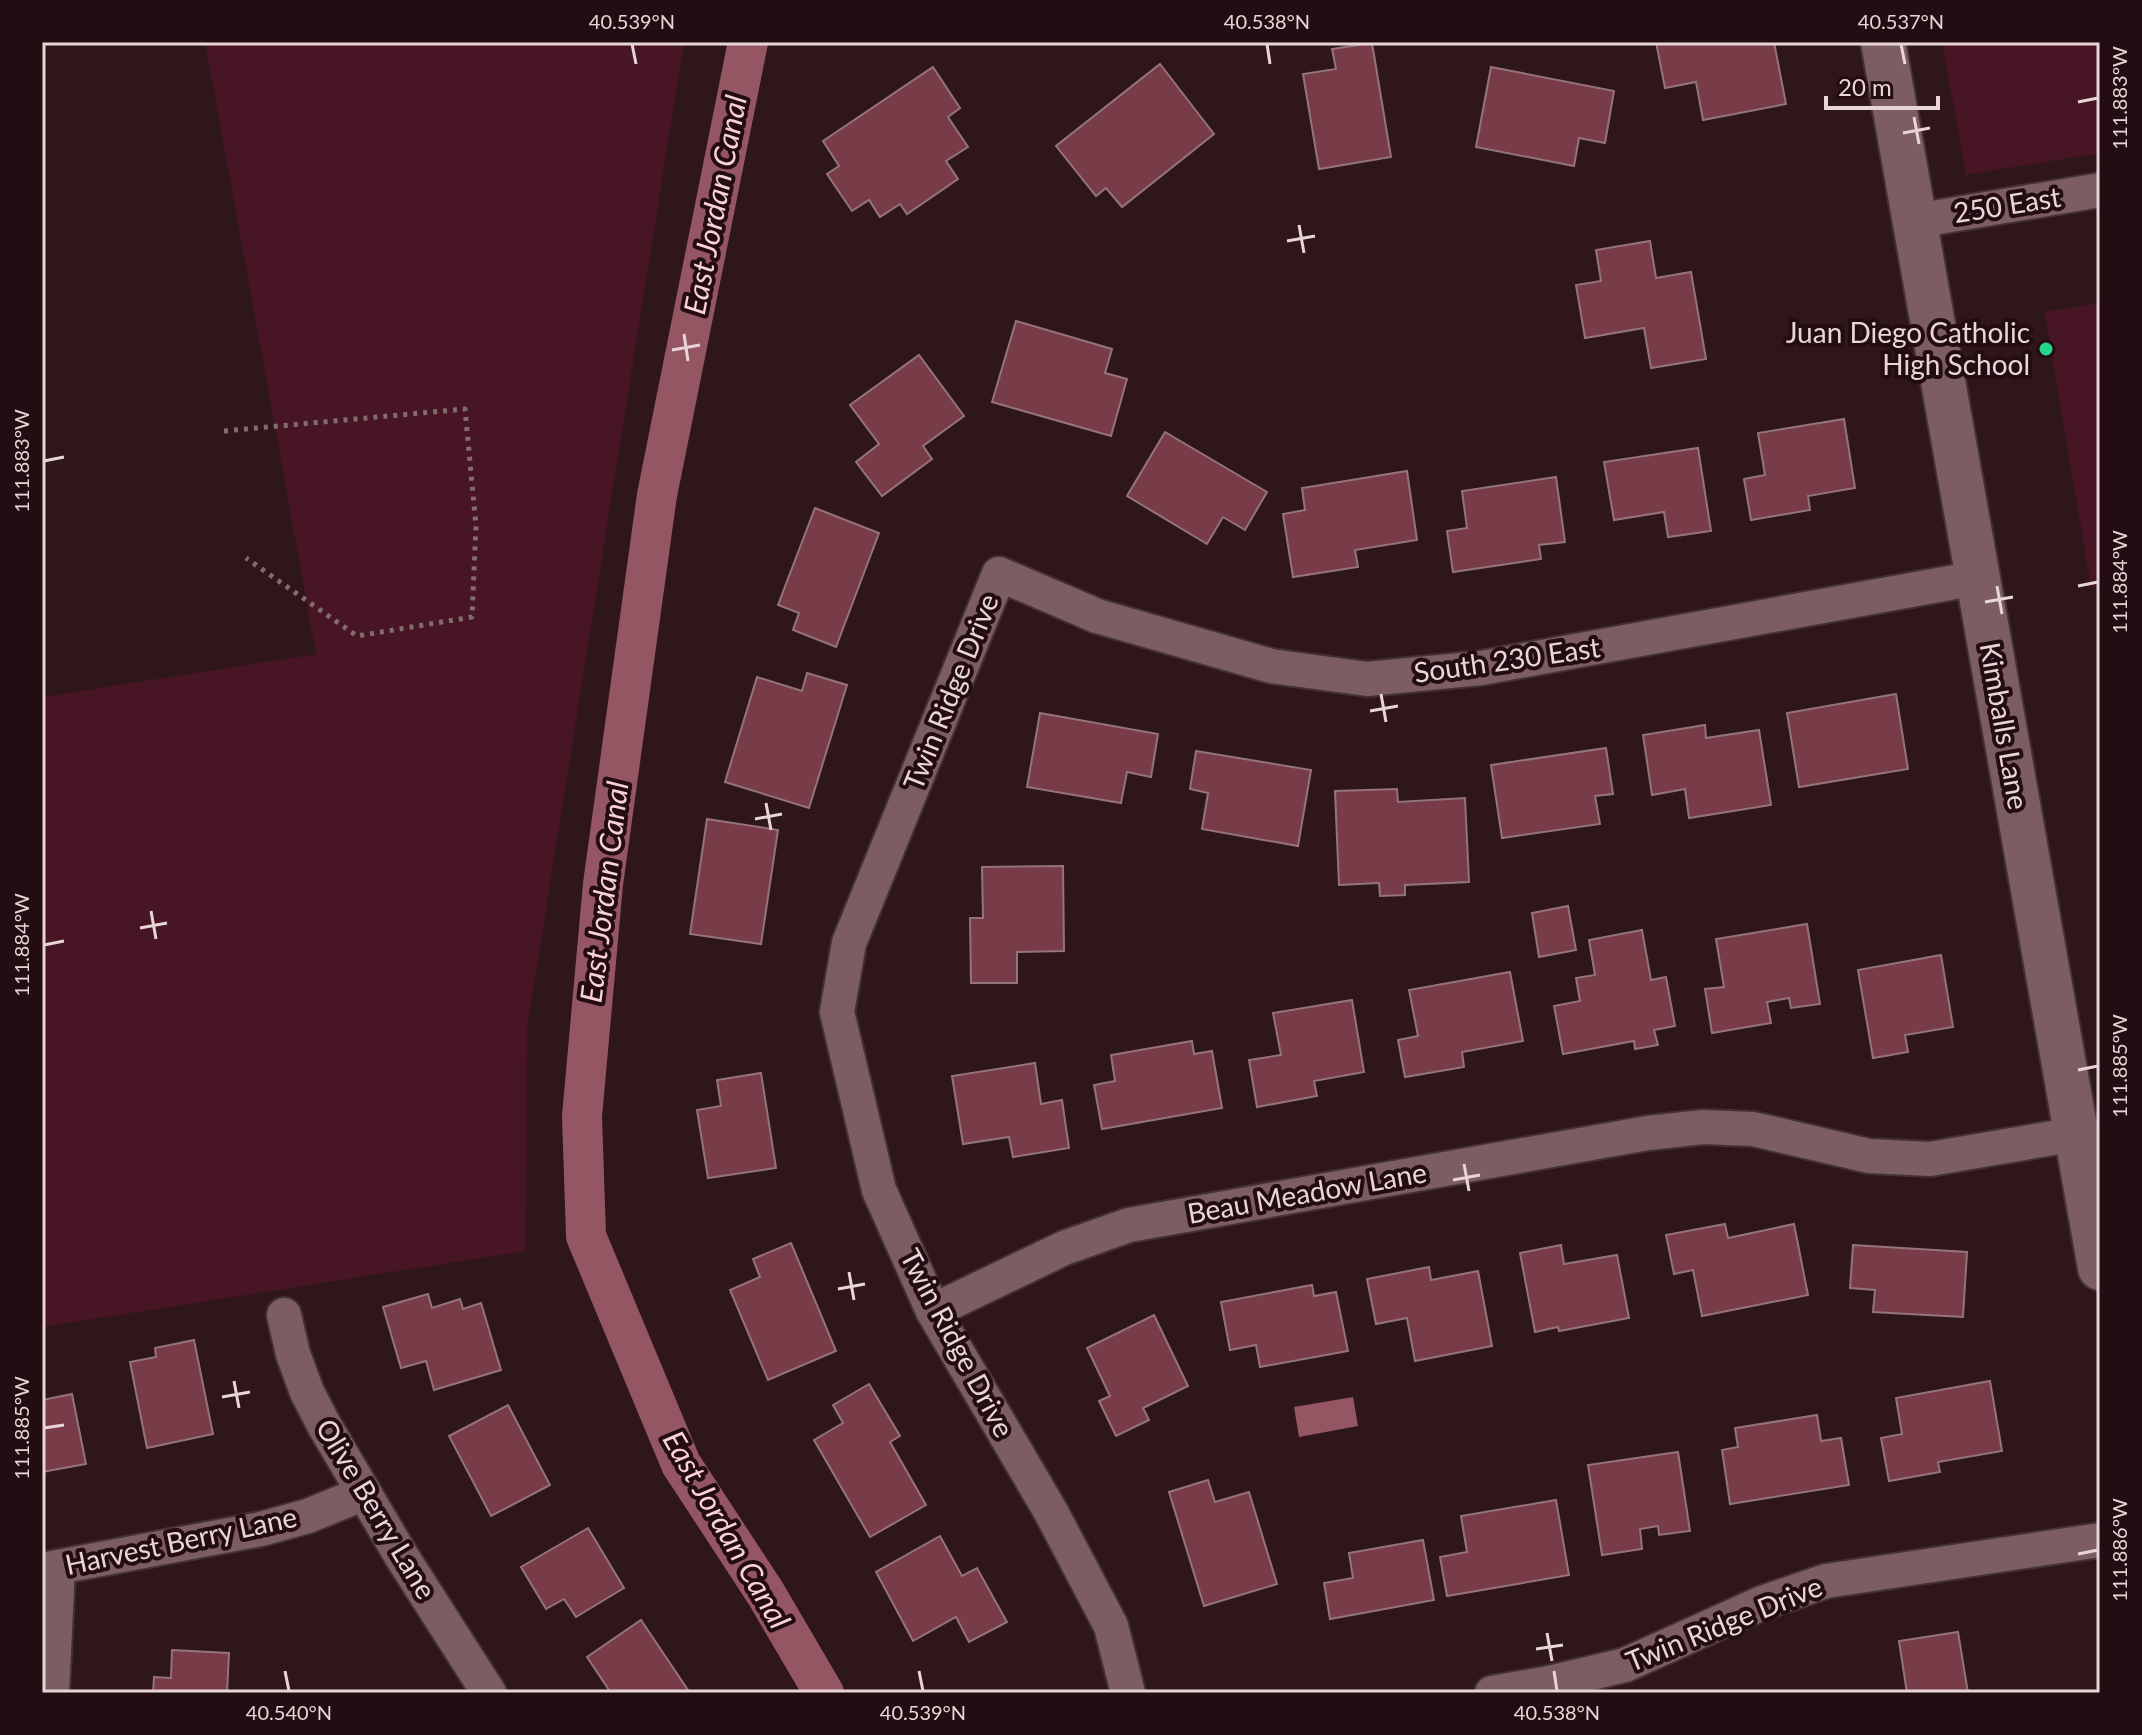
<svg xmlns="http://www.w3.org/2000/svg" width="2142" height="1735" font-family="Lato,sans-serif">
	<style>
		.green { fill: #471523 }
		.water { fill: #955663 }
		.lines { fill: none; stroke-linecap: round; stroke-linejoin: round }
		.canal { stroke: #955663; stroke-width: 40 }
		.building { fill: #783c49; stroke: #94747a; stroke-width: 2 }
		.minor-casing { stroke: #433134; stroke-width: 38 }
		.tertiary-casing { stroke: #433134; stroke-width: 48 }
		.path { stroke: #826c70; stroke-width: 5; stroke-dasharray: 4 6; stroke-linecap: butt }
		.minor { stroke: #7c5d63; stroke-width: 34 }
		.tertiary { stroke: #7c5d63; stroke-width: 44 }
		.ticks { fill: none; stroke: #e7d5d8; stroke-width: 3 }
		.poi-dot { fill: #20d887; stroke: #240d12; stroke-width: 3 }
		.labels { text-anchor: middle; stroke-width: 8; stroke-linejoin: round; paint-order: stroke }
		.street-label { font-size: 28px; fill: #e7d5d8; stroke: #240d12 }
		.poi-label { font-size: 28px; fill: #e7d5d8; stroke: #240d12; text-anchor: end }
		.water-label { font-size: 30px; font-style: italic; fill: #f9d1d8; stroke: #240d12 }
		.neatline { fill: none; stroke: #e7d5d8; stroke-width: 3 }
		.ticks-label { font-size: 20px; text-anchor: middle; fill: #e7d5d8 }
	</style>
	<rect width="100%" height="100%" fill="#2f161b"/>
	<g class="green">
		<polygon points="205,42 684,42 527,1029 526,1251 42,1327 42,697 316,654"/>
		<polygon points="1942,42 2100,42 2100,153 1966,175"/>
		<polygon points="2100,303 2100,586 2091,587 2045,312"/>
	</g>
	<polygon class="water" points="1353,1397 1358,1426 1299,1437 1294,1407"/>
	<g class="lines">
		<polyline class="canal" points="748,42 657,495 603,884 582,1116 586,1236 681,1464 766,1594 824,1693"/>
	</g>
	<g class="building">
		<polygon points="1656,42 1774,42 1786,104 1703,120 1696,82 1665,88"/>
		<polygon points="1372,43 1391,157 1319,169 1303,74 1336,69 1332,49"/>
		<polygon points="1160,64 1214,134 1122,207 1106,188 1096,196 1056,146"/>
		<polygon points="933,67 960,108 948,117 968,147 946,161 958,179 907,214 900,204 880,217 869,200 852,211 827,174 839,166 823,141"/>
		<polygon points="1491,67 1614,91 1605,143 1579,138 1574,166 1476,147"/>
		<polygon points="1650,241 1656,278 1691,272 1706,359 1651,368 1644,328 1585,338 1576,285 1601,281 1596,250"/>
		<polygon points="1016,321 1112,349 1105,373 1127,379 1111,436 992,402"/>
		<polygon points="919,355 964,416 923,446 932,459 882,496 856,462 879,444 850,405"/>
		<polygon points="1844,419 1855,488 1808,496 1810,510 1751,520 1744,479 1765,475 1758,433"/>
		<polygon points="1165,432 1267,492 1245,530 1223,517 1207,544 1127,496"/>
		<polygon points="1698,448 1711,531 1668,537 1664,512 1614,520 1604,462"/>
		<polygon points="1407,471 1417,540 1355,550 1358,567 1293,577 1283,514 1305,510 1302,488"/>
		<polygon points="1556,477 1565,542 1539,545 1541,559 1453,572 1447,531 1467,528 1462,491"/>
		<polygon points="815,508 879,533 836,647 793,630 799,613 778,605"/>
		<polygon points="807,673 847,685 809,808 725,782 757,677 802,691"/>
		<polygon points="1896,694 1908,769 1799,787 1787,713"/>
		<polygon points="1040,713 1158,734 1151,777 1127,772 1121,803 1027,787"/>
		<polygon points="1705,725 1706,738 1759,730 1771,805 1689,818 1685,789 1652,795 1643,735"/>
		<polygon points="1606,748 1613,794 1595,796 1600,824 1502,838 1491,765"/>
		<polygon points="1196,751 1311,770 1298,846 1202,829 1208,793 1190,789"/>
		<polygon points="1397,789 1398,802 1465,798 1469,882 1405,885 1405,895 1380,896 1379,883 1339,885 1335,791"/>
		<polygon points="707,819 778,830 761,944 690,934"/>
		<polygon points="1063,866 1064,951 1017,952 1017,983 971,983 970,918 983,918 982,867"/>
		<polygon points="1568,906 1576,950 1539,957 1532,913"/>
		<polygon points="1807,924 1820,1004 1791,1008 1789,998 1767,1002 1771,1023 1712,1033 1705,989 1724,987 1716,939"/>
		<polygon points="1642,930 1651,980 1666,977 1675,1026 1654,1030 1658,1045 1635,1049 1634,1041 1563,1054 1554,1006 1580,1001 1576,978 1595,975 1589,940"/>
		<polygon points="1941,955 1953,1027 1905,1035 1908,1052 1873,1058 1858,970"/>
		<polygon points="1510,972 1523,1041 1462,1052 1464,1067 1405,1077 1398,1040 1418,1036 1409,990"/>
		<polygon points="1352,1000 1364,1072 1314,1081 1317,1096 1257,1107 1249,1060 1281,1055 1273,1013"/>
		<polygon points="1192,1041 1194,1054 1212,1051 1222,1108 1102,1129 1094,1085 1115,1081 1111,1055"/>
		<polygon points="1035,1063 1041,1104 1062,1100 1069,1148 1013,1157 1009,1137 963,1144 952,1076"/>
		<polygon points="761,1073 776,1168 708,1178 697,1110 721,1106 717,1080"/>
		<polygon points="1725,1224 1728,1238 1794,1224 1808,1295 1702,1316 1693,1270 1674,1274 1666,1235"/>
		<polygon points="791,1243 836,1351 768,1380 730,1290 760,1277 753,1259"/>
		<polygon points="1561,1245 1564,1264 1617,1255 1629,1318 1559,1331 1558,1327 1535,1332 1520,1253"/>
		<polygon points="1853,1245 1967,1252 1963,1317 1873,1312 1875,1290 1850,1288"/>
		<polygon points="1429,1267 1431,1280 1478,1271 1492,1346 1415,1361 1407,1318 1376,1324 1367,1279"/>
		<polygon points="1312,1285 1314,1296 1336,1292 1348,1351 1260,1367 1256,1345 1230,1350 1221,1302"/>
		<polygon points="428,1294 432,1308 460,1299 463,1309 481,1303 501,1370 434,1390 426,1361 401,1368 383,1307"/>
		<polygon points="1154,1315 1188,1386 1143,1408 1149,1420 1116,1436 1099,1401 1110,1396 1087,1348"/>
		<polygon points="194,1340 213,1434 147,1448 130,1362 156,1357 155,1348"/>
		<polygon points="1990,1381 2002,1451 1938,1462 1940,1472 1889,1481 1881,1438 1902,1434 1896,1398"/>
		<polygon points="869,1384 900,1436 890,1442 926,1505 870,1537 814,1440 843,1423 833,1405"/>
		<polygon points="72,1394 86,1464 42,1472 42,1400"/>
		<polygon points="508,1405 550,1485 491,1516 449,1436"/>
		<polygon points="1817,1415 1821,1441 1841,1438 1849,1485 1730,1504 1722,1450 1738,1447 1735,1428"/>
		<polygon points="1678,1452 1690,1531 1659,1535 1658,1526 1640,1529 1642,1549 1602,1555 1588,1465"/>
		<polygon points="1208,1480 1215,1502 1249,1492 1277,1584 1204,1606 1169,1492"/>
		<polygon points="1556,1500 1569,1575 1447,1596 1440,1557 1467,1552 1461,1516"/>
		<polygon points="588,1528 624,1588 576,1617 564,1599 546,1609 521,1567"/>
		<polygon points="940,1536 962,1576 977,1568 1007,1622 969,1642 956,1617 913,1641 876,1572"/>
		<polygon points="1423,1540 1434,1600 1330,1619 1324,1583 1353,1578 1349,1553"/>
		<polygon points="641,1620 690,1693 611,1693 587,1657"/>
		<polygon points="1958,1632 1968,1693 1907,1693 1899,1641"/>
		<polygon points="172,1650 229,1653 227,1693 153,1693 154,1677 171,1678"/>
	</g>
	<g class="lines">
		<g class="minor-casing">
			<g id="minor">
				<polyline points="1915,221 2100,190"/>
				<polyline points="933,1311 1064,1248 1129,1225 1648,1133 1703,1127 1753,1129 1869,1156 1930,1159 2076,1134 2100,1140"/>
				<polyline points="284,1315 293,1354 307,1392 324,1425 402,1557 489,1693"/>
				<polyline points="42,1570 261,1529 308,1516 364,1493"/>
				<polyline points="52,1693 58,1567"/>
				<polyline points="1128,1693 1111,1626 1051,1512 933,1311 879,1190 837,1012 849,943 999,574 1097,616 1271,666 1367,679 1481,668 1977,578"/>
				<polyline points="1492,1693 1549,1683 1625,1665 1762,1603 1826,1581 2100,1540"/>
			</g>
		</g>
		<g class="tertiary-casing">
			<polyline id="tertiary" points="1883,42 2100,1268"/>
		</g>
		<polyline class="path" points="224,431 465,409 476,526 472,617 357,636 246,558"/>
		<use href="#minor" class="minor"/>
		<use href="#tertiary" class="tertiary"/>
	</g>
	<path class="ticks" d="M632,44L636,64M1267,44L1270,64M1901,44L1905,64M2078,102L2098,98M1914,117L1919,144M1903,133L1930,128M1299,225L1304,253M1287,241L1315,236M684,334L688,361M672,350L700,345M44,461L64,457M1997,586L2002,614M2078,586L2098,582M1985,602L2013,597M1381,694L1386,722M1370,711L1398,706M766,803L771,830M755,819L782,814M151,911L156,939M140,928L167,923M44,945L64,941M2078,1070L2098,1066M1464,1164L1469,1191M1453,1180L1480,1175M849,1272L854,1300M838,1289L865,1284M234,1381L239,1408M222,1397L250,1392M44,1428L64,1425M2078,1554L2098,1550M1547,1633L1552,1661M1536,1649L1563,1645M285,1671L289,1691M919,1671L923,1691M1554,1671L1557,1691"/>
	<circle class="poi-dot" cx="2046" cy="349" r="8"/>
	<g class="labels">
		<g class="street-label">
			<text transform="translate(2007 205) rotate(-9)" y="10">250 East</text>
			<text transform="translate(1507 660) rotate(-8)" y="10">South 230 East</text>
			<text transform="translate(951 692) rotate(-68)" y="10">Twin Ridge Drive</text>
			<text transform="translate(2004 726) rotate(80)" y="10">Kimballs Lane</text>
			<text transform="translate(1307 1193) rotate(-10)" y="10">Beau Meadow Lane</text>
			<text transform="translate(957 1343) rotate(62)" y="10">Twin Ridge Drive</text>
			<text transform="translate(376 1509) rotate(59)" y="10">Olive Berry Lane</text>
			<text transform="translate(181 1541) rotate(-12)" y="10">Harvest Berry Lane</text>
			<text transform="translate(1724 1624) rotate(-22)" y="10">Twin Ridge Drive</text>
		</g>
		<g class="poi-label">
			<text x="2030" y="343">Juan Diego Catholic<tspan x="2030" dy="32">High School</tspan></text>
		</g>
		<g class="water-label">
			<text transform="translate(716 205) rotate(-79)" y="10">East Jordan Canal</text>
			<text transform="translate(605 892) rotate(-83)" y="10">East Jordan Canal</text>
			<text transform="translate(726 1530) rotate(60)" y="10">East Jordan Canal</text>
		</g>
	</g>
	<rect width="2142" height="1735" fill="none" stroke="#240d12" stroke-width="88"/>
	<path d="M1826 96v12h112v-12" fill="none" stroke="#e7d5d8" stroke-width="4"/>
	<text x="1838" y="96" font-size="24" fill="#e7d5d8" stroke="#240d12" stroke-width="6" paint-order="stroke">20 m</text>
	<rect x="44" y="44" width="2054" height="1647" class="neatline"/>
	<g class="ticks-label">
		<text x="632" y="29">40.539°N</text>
		<text x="1267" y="29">40.538°N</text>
		<text x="1901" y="29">40.537°N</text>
		<text transform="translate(2120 98) rotate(-90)" y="7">111.883°W</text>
		<text transform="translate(22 461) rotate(-90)" y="7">111.883°W</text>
		<text transform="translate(2120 582) rotate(-90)" y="7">111.884°W</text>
		<text transform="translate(22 945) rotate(-90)" y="7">111.884°W</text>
		<text transform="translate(2120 1066) rotate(-90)" y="7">111.885°W</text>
		<text transform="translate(22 1428) rotate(-90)" y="7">111.885°W</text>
		<text transform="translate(2120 1550) rotate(-90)" y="7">111.886°W</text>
		<text x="289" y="1720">40.540°N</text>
		<text x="923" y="1720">40.539°N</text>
		<text x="1557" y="1720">40.538°N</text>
	</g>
</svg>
